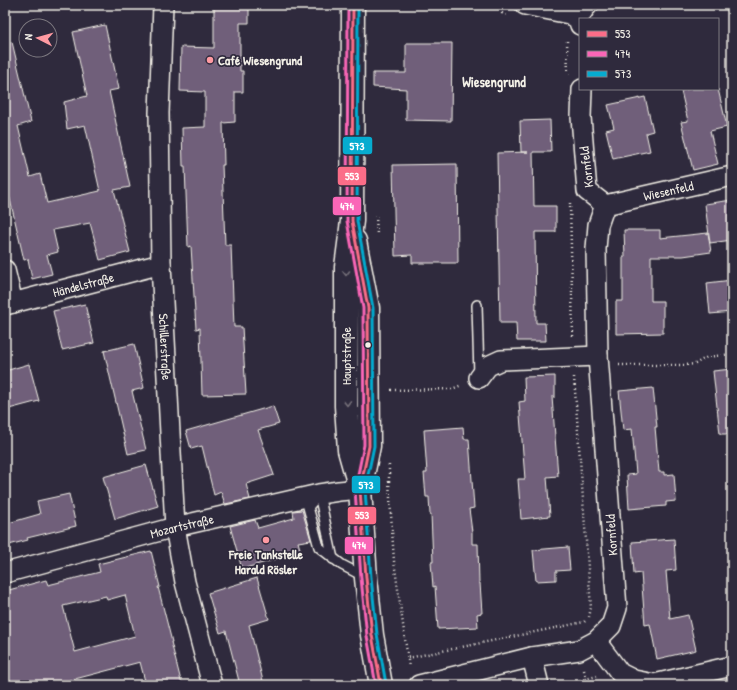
<svg xmlns="http://www.w3.org/2000/svg" width="737" height="690" font-family="'Patrick Hand',sans-serif">
	<style>
		.building { fill: #6f5f7a; stroke: #f4f1e8; fill-rule: evenodd }
		.lines { fill: none; stroke-linecap: round; stroke-linejoin: round }
		.service-casing { stroke: #f4f1e8; stroke-width: 12 }
		.minor-casing { stroke: #f4f1e8; stroke-width: 22 }
		.secondary-casing { stroke: #f4f1e8; stroke-width: 25 }
		.path { stroke: #f4f1e8; stroke-width: 2.5; stroke-dasharray: 1 3; stroke-linecap: butt }
		.service { stroke: #2f2a3d; stroke-width: 9 }
		.minor { stroke: #2f2a3d; stroke-width: 19 }
		.secondary { stroke: #2f2a3d; stroke-width: 22 }
		.bus-1-casing { stroke: #2f2a3d; stroke-width: 6 }
		.bus-2-casing { stroke: #2f2a3d; stroke-width: 6 }
		.bus-3-casing { stroke: #2f2a3d; stroke-width: 6 }
		.bus-1 { stroke: #fb6d88; stroke-width: 3 }
		.bus-2 { stroke: #fa66b7; stroke-width: 3 }
		.bus-3 { stroke: #06acd0; stroke-width: 3 }
		.oneway { stroke: #747079 }
		.poi-dot { fill: #ff9aa2; stroke: #2f2a3d; stroke-width: 1.5 }
		.bus-dot { fill: #f4f1e8; stroke: #2f2a3d; stroke-width: 1.5 }
		.labels { text-anchor: middle; stroke-width: 3.5; stroke-linejoin: round; paint-order: stroke }
		.poi-label { font-size: 13px; font-weight: bold; fill: #f4f1e8; stroke: #2f2a3d; text-anchor: start }
		.street-label { font-size: 13px; fill: #f4f1e8; stroke: #2f2a3d }
		.neighbourhood-label { font-size: 14px; font-weight: bold; fill: #f4f1e8; stroke: #2f2a3d }
		.line-badge { stroke: #2f2a3d; stroke-width: 1.5 }
		.badge-label { font-size: 11px; text-anchor: middle; font-weight: bold; fill: #fff }
	</style>
	<rect width="100%" height="100%" fill="#2f2a3d"/>
	<filter id="ink" filterUnits="userSpaceOnUse"><feTurbulence type="fractalNoise" baseFrequency=".025" numOctaves="2"/><feDisplacementMap in="SourceGraphic" scale="8" xChannelSelector="R" yChannelSelector="G"/><feConvolveMatrix kernelMatrix="1 2 1 2 8 2 1 2 1" color-interpolation-filters="sRGB"/></filter>
	<g filter="url(#ink)">
		<g class="building">
			<polygon points="214,5 249,5 249,23 240,23 240,71 243,71 243,92 235,92 235,122 223,123 224,165 222,165 225,245 231,245 234,327 242,327 246,394 202,395 200,328 196,329 191,246 188,247 185,166 183,166 182,128 205,127 205,92 180,91 181,47 214,48"/>
			<polygon points="105,25 119,89 109,91 130,187 114,190 130,252 100,260 90,223 53,230 58,252 47,255 52,274 32,279 28,259 24,260 6,182 9,181 5,164 5,43 12,42 31,122 18,126 30,177 40,174 47,203 100,191 85,125 67,129 64,102 87,96 73,32"/>
			<polygon points="406,43 452,43 451,121 406,120 406,89 373,87 373,73 406,73"/>
			<polygon points="690,89 718,89 727,127 710,131 718,164 693,170 681,122 688,121 681,91"/>
			<polygon points="645,97 653,131 646,133 650,151 613,159 606,130 614,128 608,105"/>
			<polygon points="550,120 551,152 533,152 534,206 556,206 556,232 535,232 536,323 545,323 546,341 517,341 516,323 500,323 497,153 528,152 521,152 520,121"/>
			<polygon points="457,164 458,263 412,263 412,255 395,256 393,165"/>
			<polygon points="732,200 732,240 710,243 705,204"/>
			<polygon points="624,230 660,230 660,238 708,233 711,252 683,256 651,256 651,301 663,301 663,333 616,334 616,301 623,301 623,257 625,257"/>
			<polygon points="732,280 732,312 710,314 707,283"/>
			<polygon points="85,304 94,343 62,350 53,311"/>
			<polygon points="134,344 144,388 132,391 146,450 128,454 104,351"/>
			<polygon points="29,364 39,401 5,410 5,371"/>
			<polygon points="732,369 732,434 720,434 713,371"/>
			<polygon points="555,376 555,397 552,397 558,476 547,477 550,516 521,519 518,479 525,479 519,402 525,401 524,377"/>
			<polygon points="653,388 657,427 655,427 659,472 664,472 664,475 674,474 676,501 666,502 666,506 629,509 627,475 636,474 632,429 623,430 619,391"/>
			<polygon points="273,406 279,424 258,430 274,475 246,484 250,499 225,504 221,492 214,495 202,446 191,449 186,431"/>
			<polygon points="463,427 464,439 469,439 474,508 469,509 472,532 472,544 478,544 479,583 480,583 482,613 477,614 478,627 438,629 435,586 433,587 431,562 433,562 431,514 430,514 429,497 426,497 424,473 427,473 424,430"/>
			<polygon points="146,465 158,506 115,519 103,477"/>
			<polygon points="69,494 76,526 27,538 28,540 5,546 5,524 40,514 37,501"/>
			<polygon points="302,510 311,540 298,542 301,552 242,569 230,526 255,520 258,528 294,518 293,511"/>
			<polygon points="674,539 676,570 666,571 670,619 688,615 696,650 657,659 650,624 645,625 641,573 634,574 632,542"/>
			<polygon points="568,547 570,570 556,571 556,580 536,581 533,550"/>
			<path d="M151,551L160,587H158L172,642H171L182,685H146L140,662L52,685H5V591L46,580L48,585L100,572L98,564ZM125,595L135,636L75,652L63,606L106,596L107,600Z"/>
			<polygon points="257,578 269,619 249,625 264,685 240,685 226,631 220,633 208,593"/>
		</g>
		<g class="lines">
			<g class="service-casing">
				<g id="service">
					<polyline points="477,305 479,375"/>
					<polyline points="319,494 333,559"/>
					<polyline points="316,498 308,507 319,547 342,565 365,577"/>
				</g>
			</g>
			<g class="minor-casing">
				<g id="minor">
					<path id="s1" d="M163,5L159,113L161,264L175,527L185,582L212,685"/>
					<polyline points="525,5 569,14 578,19 580,25"/>
					<polyline points="578,19 585,8 588,5"/>
					<path id="s2" d="M605,205L732,176"/>
					<polyline points="5,270 13,303"/>
					<path id="s3" d="M5,305L161,264"/>
					<polyline points="479,378 488,366 501,360 598,356"/>
					<path id="s4" d="M5,573L175,527L319,494L339,491L360,489"/>
					<polyline points="596,641 620,673 634,680 654,684 732,666"/>
					<polyline points="532,657 539,685"/>
					<polyline points="419,685 532,657 579,650 596,641 611,626 617,608 598,356 596,249 598,225 605,205 587,191 581,117 582,89"/>
				</g>
			</g>
			<g class="secondary-casing">
				<g id="secondary">
					<polyline points="353,5 352,221 346,267 346,406 349,450 360,489 366,578 372,635 381,685"/>
					<polyline points="355,241 368,308 369,446 361,485"/>
				</g>
			</g>
			<g class="path">
				<polyline points="501,5 502,13 507,15"/>
				<polyline points="567,41 568,74"/>
				<polyline points="570,203 573,336"/>
				<polyline points="376,216 377,235"/>
				<polyline points="619,365 685,365 695,364 707,357 732,354"/>
				<polyline points="574,377 591,608 589,617"/>
				<polyline points="391,390 452,389 462,385"/>
				<polyline points="389,465 389,482 394,561 409,667"/>
				<polyline points="408,658 584,622 585,621"/>
				<polyline points="584,670 586,679 597,676"/>
				<polyline points="564,685 586,679"/>
			</g>
			<use href="#service" class="service"/>
			<use href="#minor" class="minor"/>
			<use href="#secondary" class="secondary"/>
			<g class="bus-1-casing">
				<polyline id="bus-1" points="353,5 352,221 368,308 369,446 360,489 366,578 372,635 381,685"/>
			</g>
			<g class="bus-2-casing">
				<polyline id="bus-2" points="348,5 347,221 363,308 364,445 355,489 361,578 367,636 376,685"/>
			</g>
			<g class="bus-3-casing">
				<polyline id="bus-3" points="358,5 357,221 373,308 374,446 365,489 371,578 377,634 386,684"/>
			</g>
			<use href="#bus-1" class="bus-1"/>
			<use href="#bus-2" class="bus-2"/>
			<use href="#bus-3" class="bus-3"/>
		</g>
		<defs><path id="oneway-chevron" d="M-2-3.5L2.5 0L-2 3.5" fill="none" stroke-width="1.6" stroke-linecap="round" stroke-linejoin="round"/></defs>
		<g class="oneway">
			<use href="#oneway-chevron" transform="translate(346 273) rotate(90)"/>
			<use href="#oneway-chevron" transform="translate(347 403) rotate(89)"/>
		</g>
	</g>
	<g class="poi-dot">
		<circle cx="210" cy="60" r="4"/>
		<circle cx="266" cy="540" r="4"/>
	</g>
	<circle class="bus-dot" cx="368" cy="345" r="3.5"/>
	<g class="labels">
		<g class="poi-label">
			<text x="218" y="65">Café Wiesengrund</text>
			<text x="266" y="559" text-anchor="middle">Freie Tankstelle<tspan x="266" dy="15">Harald Rösler</tspan></text>
		</g>
		<g class="street-label">
			<text transform="translate(586 167) rotate(-97)" y="5">Kornfeld</text>
			<text dy="5" stroke="none"><textPath href="#s2" startOffset="65">Wiesenfeld</textPath></text>
			<text dy="5" stroke="none"><textPath href="#s3" startOffset="81">Händelstraße</textPath></text>
			<text dy="5" stroke="none"><textPath href="#s1" startOffset="342">Schillerstraße</textPath></text>
			<text transform="translate(346 356) rotate(-90)" y="5">Hauptstraße</text>
			<text dy="5" stroke="none"><textPath href="#s4" startOffset="183">Mozartstraße</textPath></text>
			<text transform="translate(611 535) rotate(-94)" y="5">Kornfeld</text>
		</g>
		<g class="neighbourhood-label">
			<text x="494" y="87">Wiesengrund</text>
		</g>
	</g>
	<g class="line-badge">
		<rect x="342" y="136" width="31" height="19" rx="4" fill="#06acd0"/>
		<rect x="337" y="166" width="30" height="20" rx="4" fill="#fb6d88"/>
		<rect x="332" y="196" width="30" height="20" rx="4" fill="#fa66b7"/>
		<rect x="351" y="475" width="30" height="19" rx="4" fill="#06acd0"/>
		<rect x="347" y="506" width="30" height="19" rx="4" fill="#fb6d88"/>
		<rect x="344" y="536" width="30" height="19" rx="4" fill="#fa66b7"/>
	</g>
	<g class="badge-label">
		<text x="357" y="150">573</text>
		<text x="352" y="180">553</text>
		<text x="347" y="210">474</text>
		<text x="366" y="489">573</text>
		<text x="362" y="519">553</text>
		<text x="359" y="549">474</text>
	</g>
	<rect width="737" height="690" fill="none" stroke="#2f2a3d" stroke-width="20"/>
	<rect x="10" y="10" width="717" height="670" fill="none" stroke="#f4f1e8" stroke-width="1.5" filter="url(#ink)"/>
	<rect x="579" y="18" width="140" height="72" fill="#2f2a3d" stroke="#7e7a81"/>
	<rect x="587" y="31" width="20" height="6" fill="#fb6d88" stroke="#7e7a81"/>
	<text x="615" y="38" font-size="12" fill="#f4f1e8">553</text>
	<rect x="587" y="51" width="20" height="6" fill="#fa66b7" stroke="#7e7a81"/>
	<text x="615" y="58" font-size="12" fill="#f4f1e8">474</text>
	<rect x="587" y="71" width="20" height="6" fill="#06acd0" stroke="#7e7a81"/>
	<text x="615" y="78" font-size="12" fill="#f4f1e8">573</text>
	<g transform="translate(38 38) rotate(276)"><circle r="19" fill="#2f2a3d" stroke="#7e7a81"/>
	<path d="M0-3L7 15L0 10L-7 15Z" fill="#ff9aa2"/>
	<text y="-6" font-size="11" font-weight="bold" text-anchor="middle" fill="#f4f1e8">N</text>
	</g>
</svg>
